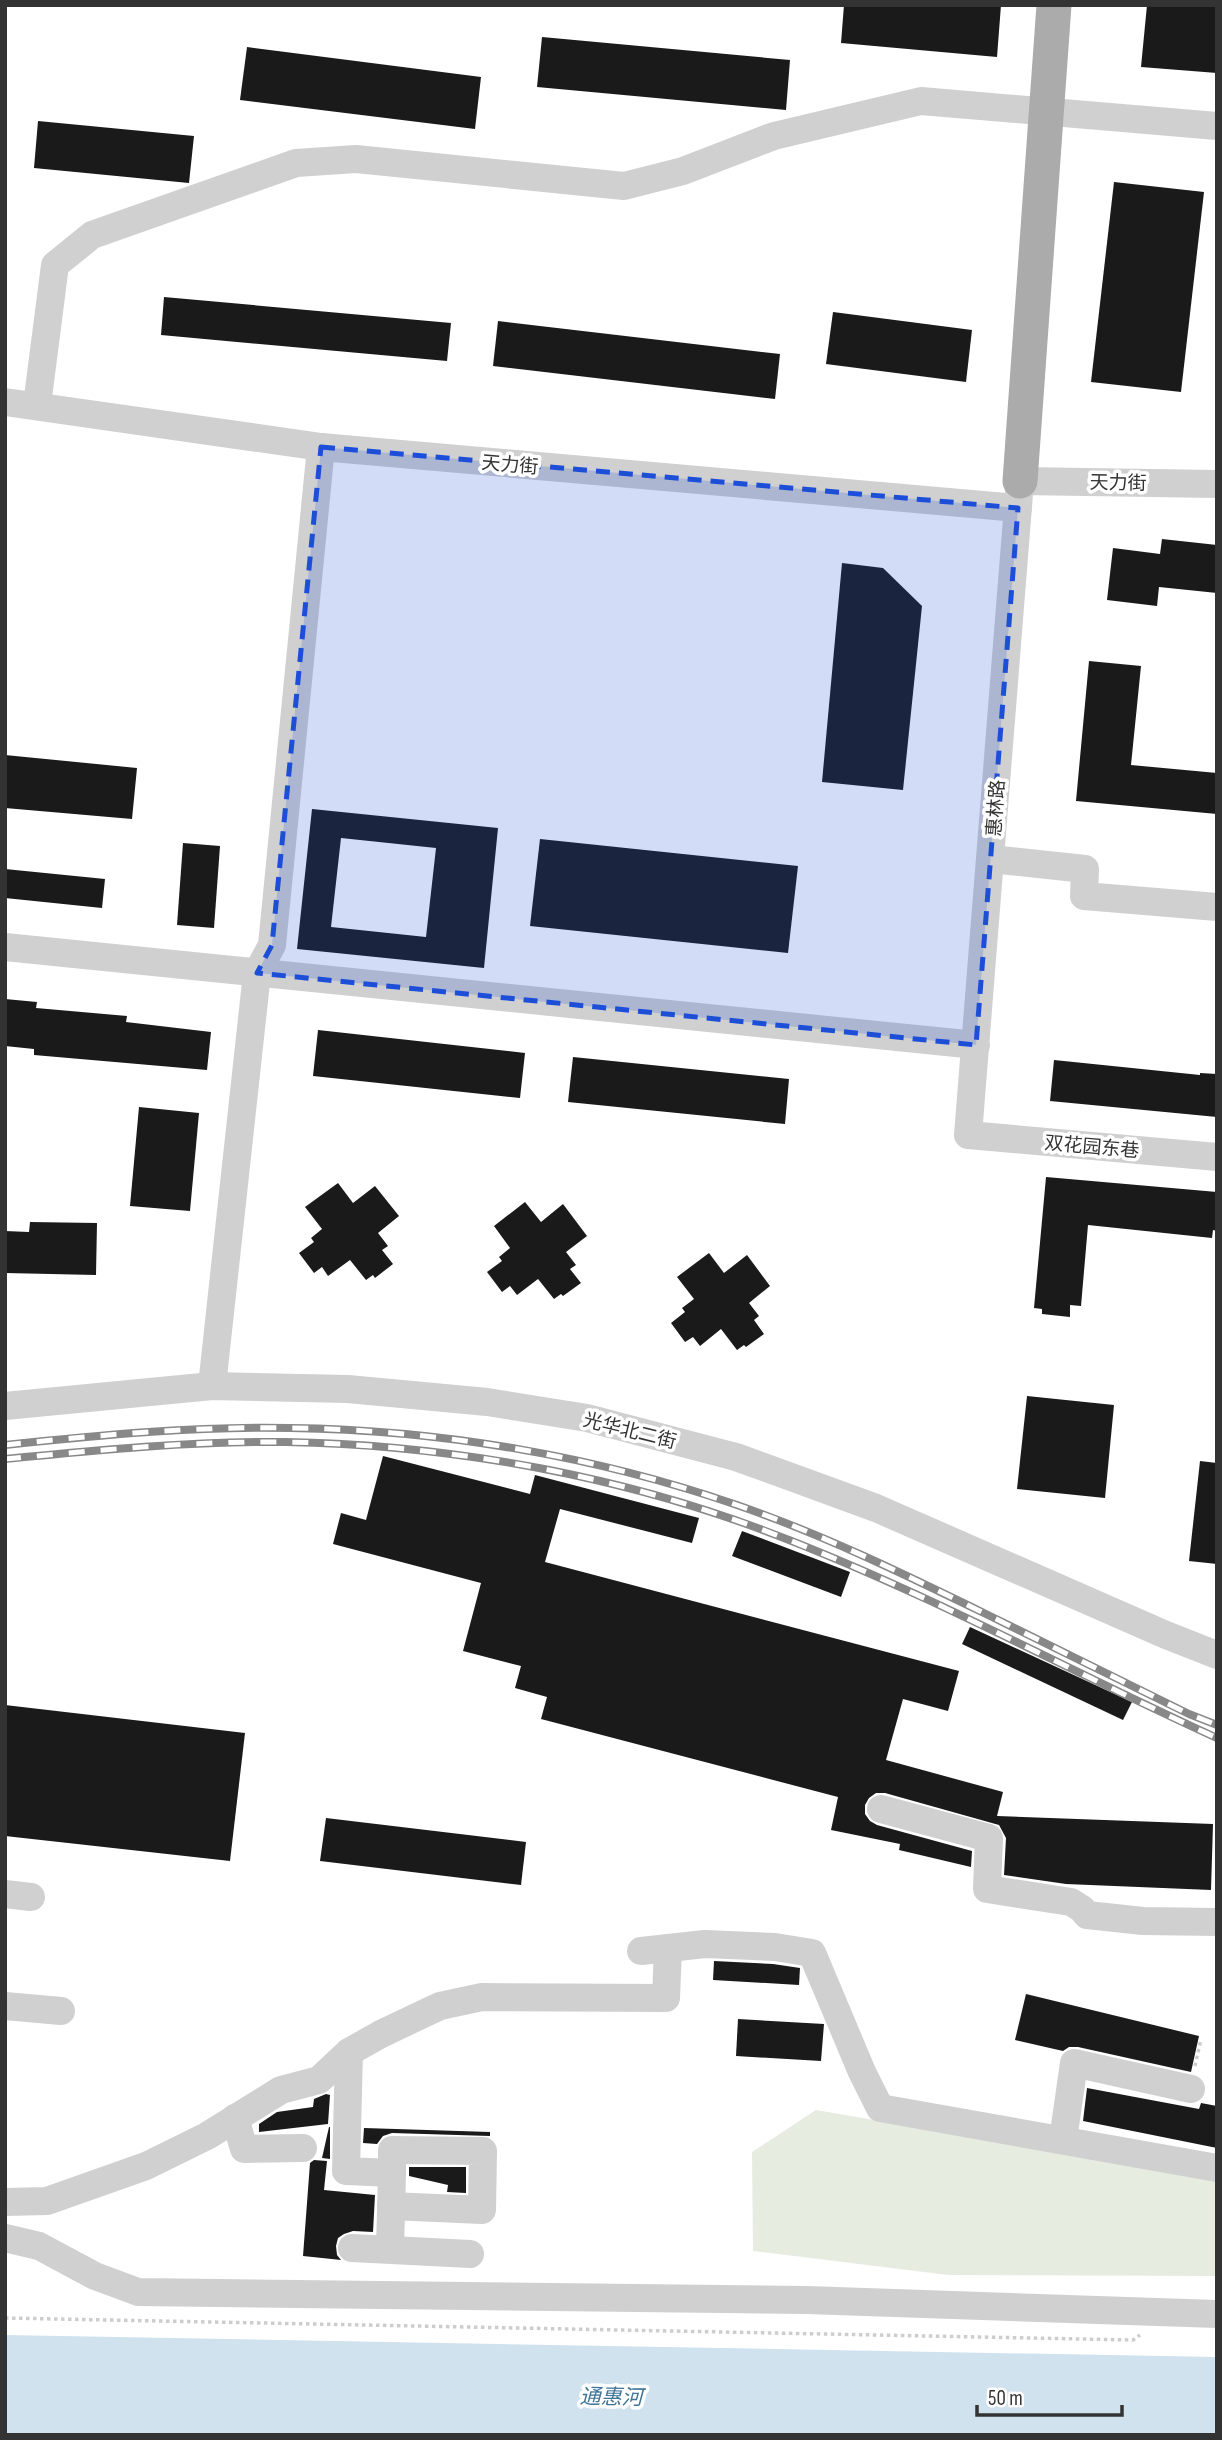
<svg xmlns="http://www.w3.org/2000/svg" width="1222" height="2440" font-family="'Sofia Sans Condensed','Noto Sans SC',sans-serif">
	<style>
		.green { fill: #e6ecdf }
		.water { fill: #cfe2ee }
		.building { fill: #1a1a1a; fill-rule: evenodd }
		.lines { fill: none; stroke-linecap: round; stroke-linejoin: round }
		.path { stroke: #cdcdcd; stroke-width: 3.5; stroke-dasharray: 3.5 3.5; stroke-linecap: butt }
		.minor { stroke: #d0d0d0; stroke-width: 28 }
		.major { stroke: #ababab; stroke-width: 35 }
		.rail-casing { stroke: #888; stroke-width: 8 }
		.rail { stroke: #fff; stroke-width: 5; stroke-dasharray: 16; stroke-linecap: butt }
		.marked { fill: #1d4ed8; fill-opacity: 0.2; stroke: #1d4ed8; stroke-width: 5; stroke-dasharray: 14 9; stroke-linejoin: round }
		.labels { text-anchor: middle; stroke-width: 7; stroke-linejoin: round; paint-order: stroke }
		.street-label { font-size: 19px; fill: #333; stroke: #fff }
		.water-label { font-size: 21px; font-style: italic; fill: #3f7597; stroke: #fff }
	</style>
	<rect width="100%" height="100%" fill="#fff"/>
	<polygon class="green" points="816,2110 1217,2179 1217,2276 948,2275 753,2251 752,2152"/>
	<polygon class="water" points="5,2335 1217,2357 1217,2435 5,2435"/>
	<g class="building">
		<polygon points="844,5 1001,5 997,57 841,43"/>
		<polygon points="1147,5 1217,5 1217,73 1141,67"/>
		<polygon points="542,37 790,60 786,110 537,87"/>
		<polygon points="247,47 481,77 475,129 240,100"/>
		<polygon points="38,121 194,136 189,183 34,168"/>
		<polygon points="1114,182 1204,192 1181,392 1091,382"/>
		<polygon points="164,297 451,323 447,361 161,335"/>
		<polygon points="833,312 972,330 966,382 826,364"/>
		<polygon points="498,321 780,354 775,399 493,366"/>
		<polygon points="1162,539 1217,545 1217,593 1159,587 1157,606 1107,600 1113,548 1160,554"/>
		<polygon points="842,563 883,568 922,606 903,790 822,782"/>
		<polygon points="1089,661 1141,666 1131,765 1217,773 1217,814 1076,801"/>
		<polygon points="5,755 137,768 132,819 5,808"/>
		<path d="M312,809L498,828L484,968L297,949ZM341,838L436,848L426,937L331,927Z"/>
		<polygon points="540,839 798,866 788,953 530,926"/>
		<polygon points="183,843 220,846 214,928 177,925"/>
		<polygon points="5,869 105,879 102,908 5,898"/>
		<polygon points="5,999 37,1002 36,1008 127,1016 126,1022 211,1032 207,1070 34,1055 34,1049 5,1046"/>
		<polygon points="318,1030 525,1053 520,1098 313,1076"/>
		<polygon points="573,1057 789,1079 785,1124 568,1102"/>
		<polygon points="1054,1060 1200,1075 1200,1073 1217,1074 1217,1117 1050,1101"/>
		<polygon points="139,1107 199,1113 190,1211 130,1206"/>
		<polygon points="1046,1177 1217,1192 1217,1231 1213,1230 1212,1238 1088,1225 1081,1306 1070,1305 1070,1317 1042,1314 1042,1309 1034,1308"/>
		<polygon points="338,1183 353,1203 375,1186 399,1216 378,1233 388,1246 382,1250 393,1264 375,1278 373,1275 366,1280 350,1260 328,1276 322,1267 314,1273 299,1253 314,1242 311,1238 322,1229 305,1207"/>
		<polygon points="525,1202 541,1222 563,1204 587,1236 566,1252 576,1265 570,1269 581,1283 563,1296 561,1294 554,1299 538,1279 517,1295 510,1286 502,1292 487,1272 502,1261 499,1257 510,1248 494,1226"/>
		<polygon points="30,1222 97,1223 96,1275 5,1273 5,1231 29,1232"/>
		<polygon points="709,1253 724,1273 747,1255 770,1286 749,1303 759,1316 754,1320 764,1334 746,1347 744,1345 737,1350 721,1329 700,1346 693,1337 685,1342 671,1323 685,1312 682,1308 694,1299 677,1277"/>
		<polygon points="1027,1396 1114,1405 1105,1498 1017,1489"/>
		<polygon points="383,1456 530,1494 535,1475 699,1518 692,1543 560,1509 545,1562 959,1671 948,1711 903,1699 886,1760 1003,1792 997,1816 1213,1824 1211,1890 1066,1884 1004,1875 1006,1838 999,1825 885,1793 876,1793 869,1798 865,1805 865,1814 870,1821 877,1825 972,1851 971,1867 899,1850 900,1844 831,1830 838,1797 541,1719 547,1697 515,1688 521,1666 463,1651 481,1583 333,1544 341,1513 366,1520"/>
		<polygon points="1200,1461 1217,1463 1217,1564 1189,1561"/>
		<polygon points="742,1531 850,1572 841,1597 732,1556"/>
		<polygon points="970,1627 1132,1702 1123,1720 962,1644"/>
		<polygon points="5,1705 245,1733 230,1861 5,1836"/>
		<polygon points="326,1818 526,1842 521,1885 320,1861"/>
		<polygon points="714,1961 773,1964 800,1968 799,1985 713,1980"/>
		<polygon points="1026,1994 1199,2036 1191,2072 1078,2047 1069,2047 1063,2051 1015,2040"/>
		<polygon points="738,2019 824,2024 821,2061 736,2056"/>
		<polygon points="1087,2088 1199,2109 1201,2103 1217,2106 1217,2148 1083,2121"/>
		<polygon points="326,2094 330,2095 328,2124 259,2132 259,2124 277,2112 313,2107 314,2099"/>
		<polygon points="329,2127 330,2127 330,2159 322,2158"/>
		<polygon points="364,2128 490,2132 490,2136 392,2133 383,2136 377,2144 363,2143"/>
		<polygon points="314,2160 327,2161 324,2190 375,2195 373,2232 353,2231 344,2234 338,2238 336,2246 337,2255 341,2260 303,2256 310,2163"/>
		<polygon points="409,2167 466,2167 466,2193 447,2192 448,2185 409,2176"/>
	</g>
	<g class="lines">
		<g class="path">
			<polyline points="1195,2066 1201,2039"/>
			<polyline points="5,2318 1133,2340 1140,2335"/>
		</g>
		<g class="minor">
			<polyline points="5,402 321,447 1018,508"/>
			<polyline points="37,405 55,265 92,235 296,163 356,159 624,186 683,171 774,136 921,101 1217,126"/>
			<polyline points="1217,484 1020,481 968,1135 1217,1157"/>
			<polyline points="991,859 1085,869 1084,896 1217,907"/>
			<polyline points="5,947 976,1045"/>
			<polyline points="212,1386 257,973 272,945 321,447"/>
			<polyline points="5,1406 212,1386 348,1389 487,1402 587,1418 736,1457 876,1508 1166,1635 1217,1655"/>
			<polyline points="881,1809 989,1838 987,1889 1071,1902 1082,1909 1087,1915 1143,1921 1217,1922"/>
			<polyline points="5,1894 31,1897"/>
			<polyline points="641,1951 705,1944 775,1947 812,1953 862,2072 880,2108 1217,2168"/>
			<polyline points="5,2006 61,2011"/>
			<polyline points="349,2052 346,2171 392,2173 390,2249"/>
			<polyline points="235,2118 244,2149 303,2148"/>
			<polyline points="1063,2140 1074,2063 1191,2089"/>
			<polyline points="5,2202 47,2201 146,2166 207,2136 281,2090 319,2080 349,2052 381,2034 440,2006 482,1997 666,1998 668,1948"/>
			<polyline points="391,2206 482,2210 483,2151 392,2150 392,2173"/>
			<polyline points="5,2238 39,2246 95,2276 138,2292 807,2300 1217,2314"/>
			<polyline points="352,2248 470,2254"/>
		</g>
		<polyline class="major" points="1020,481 1054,5"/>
		<g class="rail-casing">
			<g id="rail">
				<path d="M5,1445C99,1435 197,1426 291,1428C442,1430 595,1456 737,1505C824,1535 906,1575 988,1615C1055,1648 1122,1681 1189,1714L1217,1725"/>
				<path d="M5,1459C98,1450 192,1441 285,1442C456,1445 630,1477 789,1540C935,1597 1074,1673 1217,1738"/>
			</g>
		</g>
		<use href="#rail" class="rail"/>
	</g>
	<path class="marked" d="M321,447L1018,508L976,1045L257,973L272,945Z"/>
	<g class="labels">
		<g class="street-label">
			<text transform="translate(510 464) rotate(5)" y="7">天力街</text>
			<text transform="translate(1118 482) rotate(1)" y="7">天力街</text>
			<text transform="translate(995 808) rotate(-86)" y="7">惠林路</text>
			<text transform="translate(1092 1146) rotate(5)" y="7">双花园东巷</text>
			<text transform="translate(630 1430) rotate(14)" y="7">光华北二街</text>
		</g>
		<g class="water-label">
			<text transform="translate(611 2397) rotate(1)" y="7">通惠河</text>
		</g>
	</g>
	<rect width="1222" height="2440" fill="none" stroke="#333333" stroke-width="14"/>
	<path d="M977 2405v10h145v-10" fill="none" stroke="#333333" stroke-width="3.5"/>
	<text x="988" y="2405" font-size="21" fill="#333333" stroke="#ffffff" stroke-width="5" paint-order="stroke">50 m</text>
</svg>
